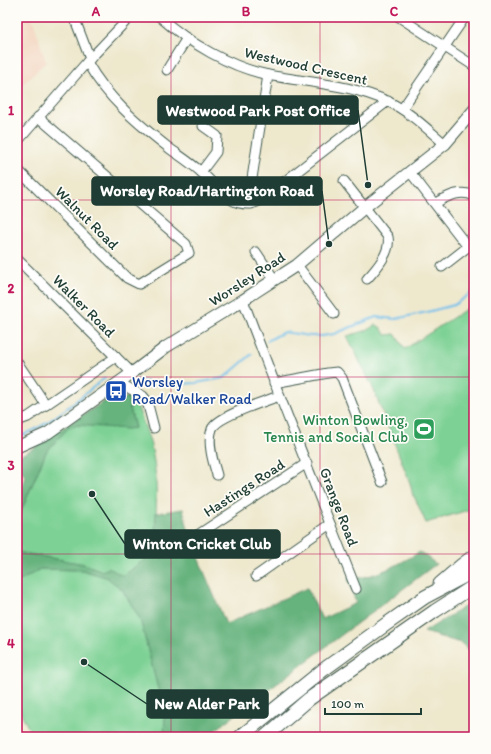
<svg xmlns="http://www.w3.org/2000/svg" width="491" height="754" font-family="Itim,sans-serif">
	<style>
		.built { fill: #f3d4be }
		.green { fill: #7dd194; stroke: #4e8764 }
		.forest { fill: #66b37e; stroke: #427859 }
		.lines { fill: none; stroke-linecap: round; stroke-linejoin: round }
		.stream { stroke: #72c0ec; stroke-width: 2 }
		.minor-casing { stroke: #3e574b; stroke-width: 11 }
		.major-casing { stroke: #3e574b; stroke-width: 13 }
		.highway-casing { stroke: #3e574b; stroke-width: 15 }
		.minor { stroke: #fff; stroke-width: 9 }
		.major { stroke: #fff; stroke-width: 11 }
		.highway { stroke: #fff; stroke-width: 13 }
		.grid { fill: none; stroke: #c2185b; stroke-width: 1; stroke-opacity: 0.55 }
		.labels { text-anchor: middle; stroke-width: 3.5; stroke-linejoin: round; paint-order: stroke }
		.street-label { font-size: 15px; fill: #1f3d34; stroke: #fdfcf7 }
		.transit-label { font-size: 15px; fill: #164399; stroke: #fdfcf7; text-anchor: start }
		.leisure-label { font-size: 15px; fill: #27864d; stroke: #fdfcf7; text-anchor: end }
		.leader { fill: none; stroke: #1f3d34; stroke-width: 1.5 }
		.callout-dot { fill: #1f3d34; stroke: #fdfcf7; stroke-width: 1.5 }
		.callout { fill: #1f3d34; stroke: #1f3d34; stroke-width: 1.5 }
		.callout-label { font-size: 16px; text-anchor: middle; font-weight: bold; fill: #fff }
		.neatline { fill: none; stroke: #c2185b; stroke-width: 1.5 }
		.grid-label { font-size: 13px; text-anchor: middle; font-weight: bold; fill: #c2185b }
	</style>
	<rect width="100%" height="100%" fill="#fdfcf7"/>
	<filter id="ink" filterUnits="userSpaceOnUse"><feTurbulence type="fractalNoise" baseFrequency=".025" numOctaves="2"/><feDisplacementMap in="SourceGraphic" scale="8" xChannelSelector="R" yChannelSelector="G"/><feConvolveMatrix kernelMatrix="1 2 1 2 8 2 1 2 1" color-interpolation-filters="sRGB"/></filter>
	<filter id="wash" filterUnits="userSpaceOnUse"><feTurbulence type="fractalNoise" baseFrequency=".012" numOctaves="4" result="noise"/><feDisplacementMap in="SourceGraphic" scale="16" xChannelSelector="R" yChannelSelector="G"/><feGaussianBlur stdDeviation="0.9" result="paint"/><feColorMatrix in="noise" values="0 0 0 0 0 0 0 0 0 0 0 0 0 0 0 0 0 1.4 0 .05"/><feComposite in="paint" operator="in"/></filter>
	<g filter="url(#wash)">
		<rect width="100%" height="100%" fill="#eee8cd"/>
		<polygon class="built" points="17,17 32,17 46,62 17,90"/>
		<g class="green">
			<polygon points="474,304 474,506 468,510 426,523 414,496 413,496 410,483 373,388 347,336 365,331 376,325 380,327 386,335 395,334 405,349"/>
			<path d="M127,397H134C140,414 148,432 152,450C159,483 156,519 154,552L123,577L109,568L102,571L84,564L17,552V521L46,452L67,429L77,425L135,428Z"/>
			<polygon points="39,569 82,570 106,577 122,589 140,619 165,716 164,737 33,737 17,705 17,582 22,580"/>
		</g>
		<g class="forest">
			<polygon points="116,394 120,401 127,397 135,428 127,429 77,425 67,429 46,452 17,521 17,501 25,476 17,464 17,457 36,447 50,436"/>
			<path d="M183,509L191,541L226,624L307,588L322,619L356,603L348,579C375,578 397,565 420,552L436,564L206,737H164L165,716L140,619L122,589L106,577L82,570L40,569L22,580L17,582V552L84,564L102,571L109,568L123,576L154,552L156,513Z"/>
			<polygon points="469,604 474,614 474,654 461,643 424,632"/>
		</g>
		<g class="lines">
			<g class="stream">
				<polyline points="267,341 284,332 310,336 322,336 334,334 376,317 395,319 427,312 454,305 474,291"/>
				<polyline points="137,380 163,385 196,383 224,378 252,354"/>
				<path d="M17,437C47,428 80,397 105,378"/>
			</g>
		</g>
	</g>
	<g filter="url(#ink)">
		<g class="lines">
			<g class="minor-casing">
				<g id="minor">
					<polyline points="74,17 90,59"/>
					<path d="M160,17C189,43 230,67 268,75C309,83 351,84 389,102C410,112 427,129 445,144"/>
					<polyline points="399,17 474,66"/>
					<path d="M87,62C107,98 137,123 169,148C180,156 191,163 201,172C213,182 223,198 239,203C247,205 255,204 262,199L388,101"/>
					<polyline points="167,70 187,38"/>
					<polyline points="402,109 465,17"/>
					<polyline points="17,142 87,62 130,17"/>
					<polyline points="17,169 127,278 139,284 189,253 186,244 38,117"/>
					<polyline points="201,172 216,152 217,136 203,126"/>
					<polyline points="410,172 468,247"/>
					<path d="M344,181L388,237C391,252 377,268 367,279"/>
					<path d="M435,203C447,197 460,189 474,196"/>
					<polyline points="251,204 251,185 268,75"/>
					<polyline points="256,252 274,279"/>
					<polyline points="17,259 132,373"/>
					<polyline points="297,265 334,314"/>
					<polyline points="442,267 474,242"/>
					<path d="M243,300C279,397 318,493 356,589"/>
					<polyline points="17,362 46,405"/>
					<polyline points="118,382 143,396 147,401 154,428"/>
					<polyline points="274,383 328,373 337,372 342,378 382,482"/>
					<polyline points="17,421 28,417 116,357"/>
					<path d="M217,475C213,462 207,442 212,429C217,416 266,401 279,396"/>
					<polyline points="196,536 307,463"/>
					<polyline points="256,576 330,524"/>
				</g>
			</g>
			<g class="major-casing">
				<polyline id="major" points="17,447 48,433 132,373 166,347 243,300 297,265 365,207 445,144 474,110"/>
			</g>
			<g class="highway-casing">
				<g id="highway">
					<polyline points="440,584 462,565 474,556"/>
					<polyline points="240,737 323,670 385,625 425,597 474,571"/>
					<polyline points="265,737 309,699 435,611 474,586"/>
				</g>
			</g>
			<use href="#minor" class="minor"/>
			<use href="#major" class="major"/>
			<use href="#highway" class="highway"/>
		</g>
	</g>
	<path class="grid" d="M171,17V737M320,17V737M17,200H474M17,377H474M17,554H474"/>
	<defs>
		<g id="bus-square" transform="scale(1.15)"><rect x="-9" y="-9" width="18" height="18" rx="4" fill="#1a4fb4" stroke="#fdfcf7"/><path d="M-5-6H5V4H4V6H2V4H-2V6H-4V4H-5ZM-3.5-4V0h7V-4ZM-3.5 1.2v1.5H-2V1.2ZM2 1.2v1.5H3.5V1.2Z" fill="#fff"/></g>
		<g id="stadium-square" transform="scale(1.15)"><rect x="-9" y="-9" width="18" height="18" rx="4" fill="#2e9e5b" stroke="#fdfcf7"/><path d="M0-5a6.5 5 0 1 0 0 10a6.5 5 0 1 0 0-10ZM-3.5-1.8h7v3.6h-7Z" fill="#fff"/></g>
	</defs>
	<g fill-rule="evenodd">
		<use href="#bus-square" x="116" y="391"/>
		<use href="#stadium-square" x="424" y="429"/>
	</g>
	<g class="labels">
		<g class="street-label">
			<text transform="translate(306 66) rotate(13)" y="5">Westwood Crescent</text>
			<text transform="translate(87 218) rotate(45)" y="5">Walnut Road</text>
			<text transform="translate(247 279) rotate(-33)" y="5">Worsley Road</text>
			<text transform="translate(84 306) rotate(45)" y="5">Walker Road</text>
			<text transform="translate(244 488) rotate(-33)" y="5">Hastings Road</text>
			<text transform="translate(339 507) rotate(69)" y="5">Grange Road</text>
		</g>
		<g class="transit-label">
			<text x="132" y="387">Worsley<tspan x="132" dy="17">Road/Walker Road</tspan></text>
		</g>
		<g class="leisure-label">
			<text x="408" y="425">Winton Bowling,<tspan x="408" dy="17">Tennis and Social Club</tspan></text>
		</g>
	</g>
	<path class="leader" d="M368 185L358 110M329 244L322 191M92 494L125 544M84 662L147 704"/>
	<g class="callout-dot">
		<circle cx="368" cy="185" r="4"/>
		<circle cx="329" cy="244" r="4"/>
		<circle cx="92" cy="494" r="4"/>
		<circle cx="84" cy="662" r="4"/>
	</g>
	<g class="callout">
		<rect x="158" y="96" width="200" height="28" rx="4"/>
		<rect x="92" y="177" width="230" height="28" rx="4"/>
		<rect x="125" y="530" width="155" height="28" rx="4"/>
		<rect x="147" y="690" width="121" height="28" rx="4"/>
	</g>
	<g class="callout-label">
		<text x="258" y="116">Westwood Park Post Office</text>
		<text x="207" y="196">Worsley Road/Hartington Road</text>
		<text x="202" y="549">Winton Cricket Club</text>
		<text x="207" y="709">New Alder Park</text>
	</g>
	<rect width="491" height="754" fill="none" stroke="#fdfcf7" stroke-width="44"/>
	<path d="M325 708v6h96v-6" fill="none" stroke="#1f3d34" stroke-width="2"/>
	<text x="331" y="708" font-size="12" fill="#1f3d34" stroke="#fdfcf7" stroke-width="3" paint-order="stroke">100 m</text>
	<rect x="22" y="22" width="447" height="710" class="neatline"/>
	<g class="grid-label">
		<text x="96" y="16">A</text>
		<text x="246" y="16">B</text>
		<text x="394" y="16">C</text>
		<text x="11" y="115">1</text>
		<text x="11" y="293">2</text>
		<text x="11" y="470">3</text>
		<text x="11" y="648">4</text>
	</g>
</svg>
